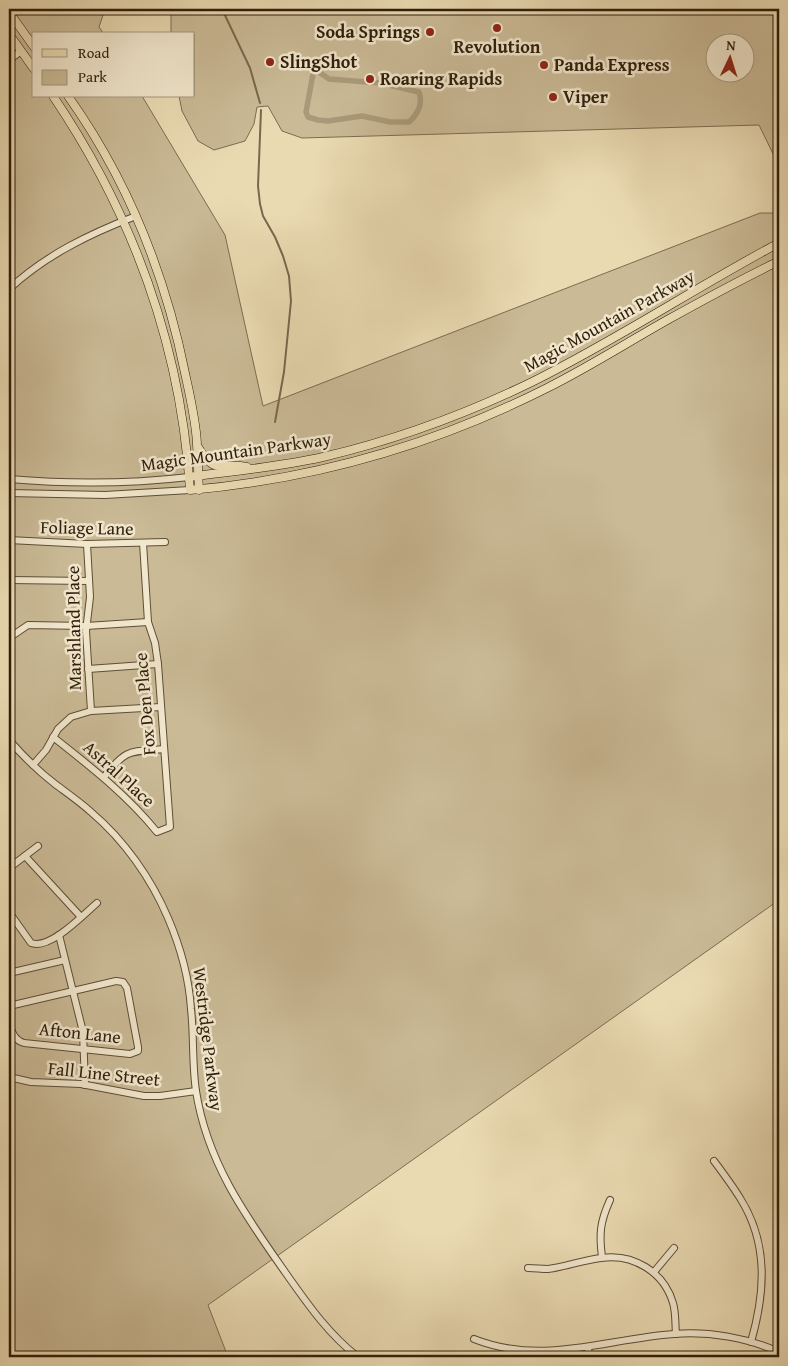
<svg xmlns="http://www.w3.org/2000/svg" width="788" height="1366" font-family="'Gentium Book Plus',serif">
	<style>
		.green { fill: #caba96; stroke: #7c6c50; fill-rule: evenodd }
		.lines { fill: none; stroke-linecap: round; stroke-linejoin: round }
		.stream { stroke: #79684d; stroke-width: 2 }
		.canal { stroke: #aa9a79; stroke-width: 5.5 }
		.minor-casing { stroke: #5e4d35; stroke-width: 8 }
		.major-casing { stroke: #2f1e0b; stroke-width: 9 }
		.minor { stroke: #f1e7cd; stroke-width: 6 }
		.major { stroke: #eadab2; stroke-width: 8 }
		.poi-dot { fill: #8f2418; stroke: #f1e7cd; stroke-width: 2 }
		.labels { text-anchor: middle; stroke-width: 5; stroke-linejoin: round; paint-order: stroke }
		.poi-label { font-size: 18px; font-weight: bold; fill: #2f1e0b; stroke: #f1e7cd; text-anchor: start }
		.street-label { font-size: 18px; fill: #2f1e0b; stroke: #f1e7cd }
	</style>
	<rect width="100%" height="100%" fill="#eadab2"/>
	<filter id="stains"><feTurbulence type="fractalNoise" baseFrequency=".004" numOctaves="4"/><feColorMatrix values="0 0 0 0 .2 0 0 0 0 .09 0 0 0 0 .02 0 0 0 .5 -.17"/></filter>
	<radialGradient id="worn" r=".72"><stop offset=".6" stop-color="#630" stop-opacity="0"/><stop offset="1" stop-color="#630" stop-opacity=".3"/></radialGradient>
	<g class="green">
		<polygon points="9,9 105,9 99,27 104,34 34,34 34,96 142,96 225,235 263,406 760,213 779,213 779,900 208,1305 228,1357 9,1357"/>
		<path d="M171,9H779V166L759,125L302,138L282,131L268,106L257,107L254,124L245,141L214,150L198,141L182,111L179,96H194V34H171ZM716,42H746V72H716Z"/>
	</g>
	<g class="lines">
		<g class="stream">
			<polyline points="222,9 250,68 260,103"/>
			<polyline points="261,110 258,186 260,204 263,216 275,237 283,256 289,276 291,301 284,372 275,422"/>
		</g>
		<path class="canal" d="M315,72H319L329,79L380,83L419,92C423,104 418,114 409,122H390L362,116L328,121L318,120L308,117L306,112L313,74Z"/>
		<g class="minor-casing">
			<g id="minor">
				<polyline points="9,60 21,51"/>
				<path d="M9,289C46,255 89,234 136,216"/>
				<path d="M9,479C68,484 129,484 189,477"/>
				<polyline points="9,493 105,495 190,490"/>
				<polyline points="9,540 87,544 165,542"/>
				<polyline points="87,544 90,597 86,631 91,711"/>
				<polyline points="9,580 89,581"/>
				<polyline points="9,638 28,625 86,626 148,622"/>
				<polyline points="88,669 158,664"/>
				<path d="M53,737C91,767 127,795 157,832L170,827L158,664L155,643L148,622L143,543"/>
				<path d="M9,740C23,756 38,771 55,784C67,793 80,802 91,812C124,840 151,878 168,918C180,946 189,978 191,1009C194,1036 192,1064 196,1091C207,1162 245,1215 285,1272C307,1303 328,1334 358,1357"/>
				<polyline points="33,765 46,750 58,729 71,717 91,711 161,707"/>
				<path d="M104,777C127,748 129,752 164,749"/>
				<polyline points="25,856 81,917"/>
				<polyline points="9,868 38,846"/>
				<path d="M9,912L31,943C50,950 83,915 97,903"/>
				<polyline points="59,935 83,1032 85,1085"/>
				<polyline points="9,973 65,960"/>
				<path d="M9,1006L116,981L123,982L127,988L138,1047V1051L130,1054L24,1043C14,1040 12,1032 9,1023"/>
				<polyline points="9,1077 31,1082 81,1084 144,1096 160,1096 196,1091"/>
				<path d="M714,1161C723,1173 732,1185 740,1198C769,1244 765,1293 751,1342"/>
				<path d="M602,1257C599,1234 600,1222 610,1200"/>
				<path d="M528,1268C535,1268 541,1269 548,1269C565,1267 583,1260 601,1258C633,1253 664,1272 673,1303C676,1313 675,1323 676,1334"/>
				<polyline points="654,1272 674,1248"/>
				<path d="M474,1339C542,1366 605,1339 674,1334C709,1331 748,1338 779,1352"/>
				<polyline points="588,1347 589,1357"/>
			</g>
		</g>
		<g class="major-casing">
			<g id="major">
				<polyline points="9,12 34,47"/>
				<polyline points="9,34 34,69"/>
				<path d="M53,96C134,216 181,346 190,490C314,479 436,444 547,388C589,367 628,342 669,319C705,299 742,279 779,261"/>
				<path d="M68,96C127,179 165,274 185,373C190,396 196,421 197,444C198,459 198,474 199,490"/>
				<path d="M198,447C216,477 220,461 247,467"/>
				<path d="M189,477C233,471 279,467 323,457C395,440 466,414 532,382C617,340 696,287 779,243"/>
			</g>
		</g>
		<use href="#minor" class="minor"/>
		<use href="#major" class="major"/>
	</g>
	<g class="poi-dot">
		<circle cx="497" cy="28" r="5"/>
		<circle cx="430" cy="32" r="5"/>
		<circle cx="270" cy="62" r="5"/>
		<circle cx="544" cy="65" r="5"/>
		<circle cx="370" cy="79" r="5"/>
		<circle cx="553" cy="97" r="5"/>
	</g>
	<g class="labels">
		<g class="poi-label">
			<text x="420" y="38" text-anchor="end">Soda Springs</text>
			<text x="497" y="53" text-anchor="middle">Revolution</text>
			<text x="280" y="68">SlingShot</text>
			<text x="554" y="71">Panda Express</text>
			<text x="380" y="85">Roaring Rapids</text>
			<text x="563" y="103">Viper</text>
		</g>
		<g class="street-label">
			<text transform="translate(609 321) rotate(-29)" y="6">Magic Mountain Parkway</text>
			<text transform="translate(236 452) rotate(-8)" y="6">Magic Mountain Parkway</text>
			<text transform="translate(87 528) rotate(1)" y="6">Foliage Lane</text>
			<text transform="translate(74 628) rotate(-91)" y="6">Marshland Place</text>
			<text transform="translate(145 704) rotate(-95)" y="6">Fox Den Place</text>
			<text transform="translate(119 774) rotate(42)" y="6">Astral Place</text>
			<text transform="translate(80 1033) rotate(6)" y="6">Afton Lane</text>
			<text transform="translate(208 1039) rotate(83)" y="6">Westridge Parkway</text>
			<text transform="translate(104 1074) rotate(6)" y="6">Fall Line Street</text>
		</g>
	</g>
	<rect width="788" height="1366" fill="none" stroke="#eadab2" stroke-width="30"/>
	<rect x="10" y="10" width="768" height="1346" fill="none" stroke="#2f1e0b" stroke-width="2.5"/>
	<rect x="15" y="15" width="758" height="1336" fill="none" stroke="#2f1e0b"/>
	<rect x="32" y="32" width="162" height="65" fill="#f1e7cd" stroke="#a3977f"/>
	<rect x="42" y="49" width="25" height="8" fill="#eadab2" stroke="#a3977f"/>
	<text x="78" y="58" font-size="15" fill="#2f1e0b">Road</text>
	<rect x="42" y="70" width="25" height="15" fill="#caba96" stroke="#a3977f"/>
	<text x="78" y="82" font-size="15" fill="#2f1e0b">Park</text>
	<g transform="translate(730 58) rotate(4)"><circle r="24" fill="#f1e7cd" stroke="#a3977f"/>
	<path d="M0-4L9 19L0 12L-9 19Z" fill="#8f2418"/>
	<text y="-8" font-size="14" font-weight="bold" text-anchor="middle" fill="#2f1e0b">N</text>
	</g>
	<rect width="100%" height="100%" filter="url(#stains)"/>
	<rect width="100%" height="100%" fill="url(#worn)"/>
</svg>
